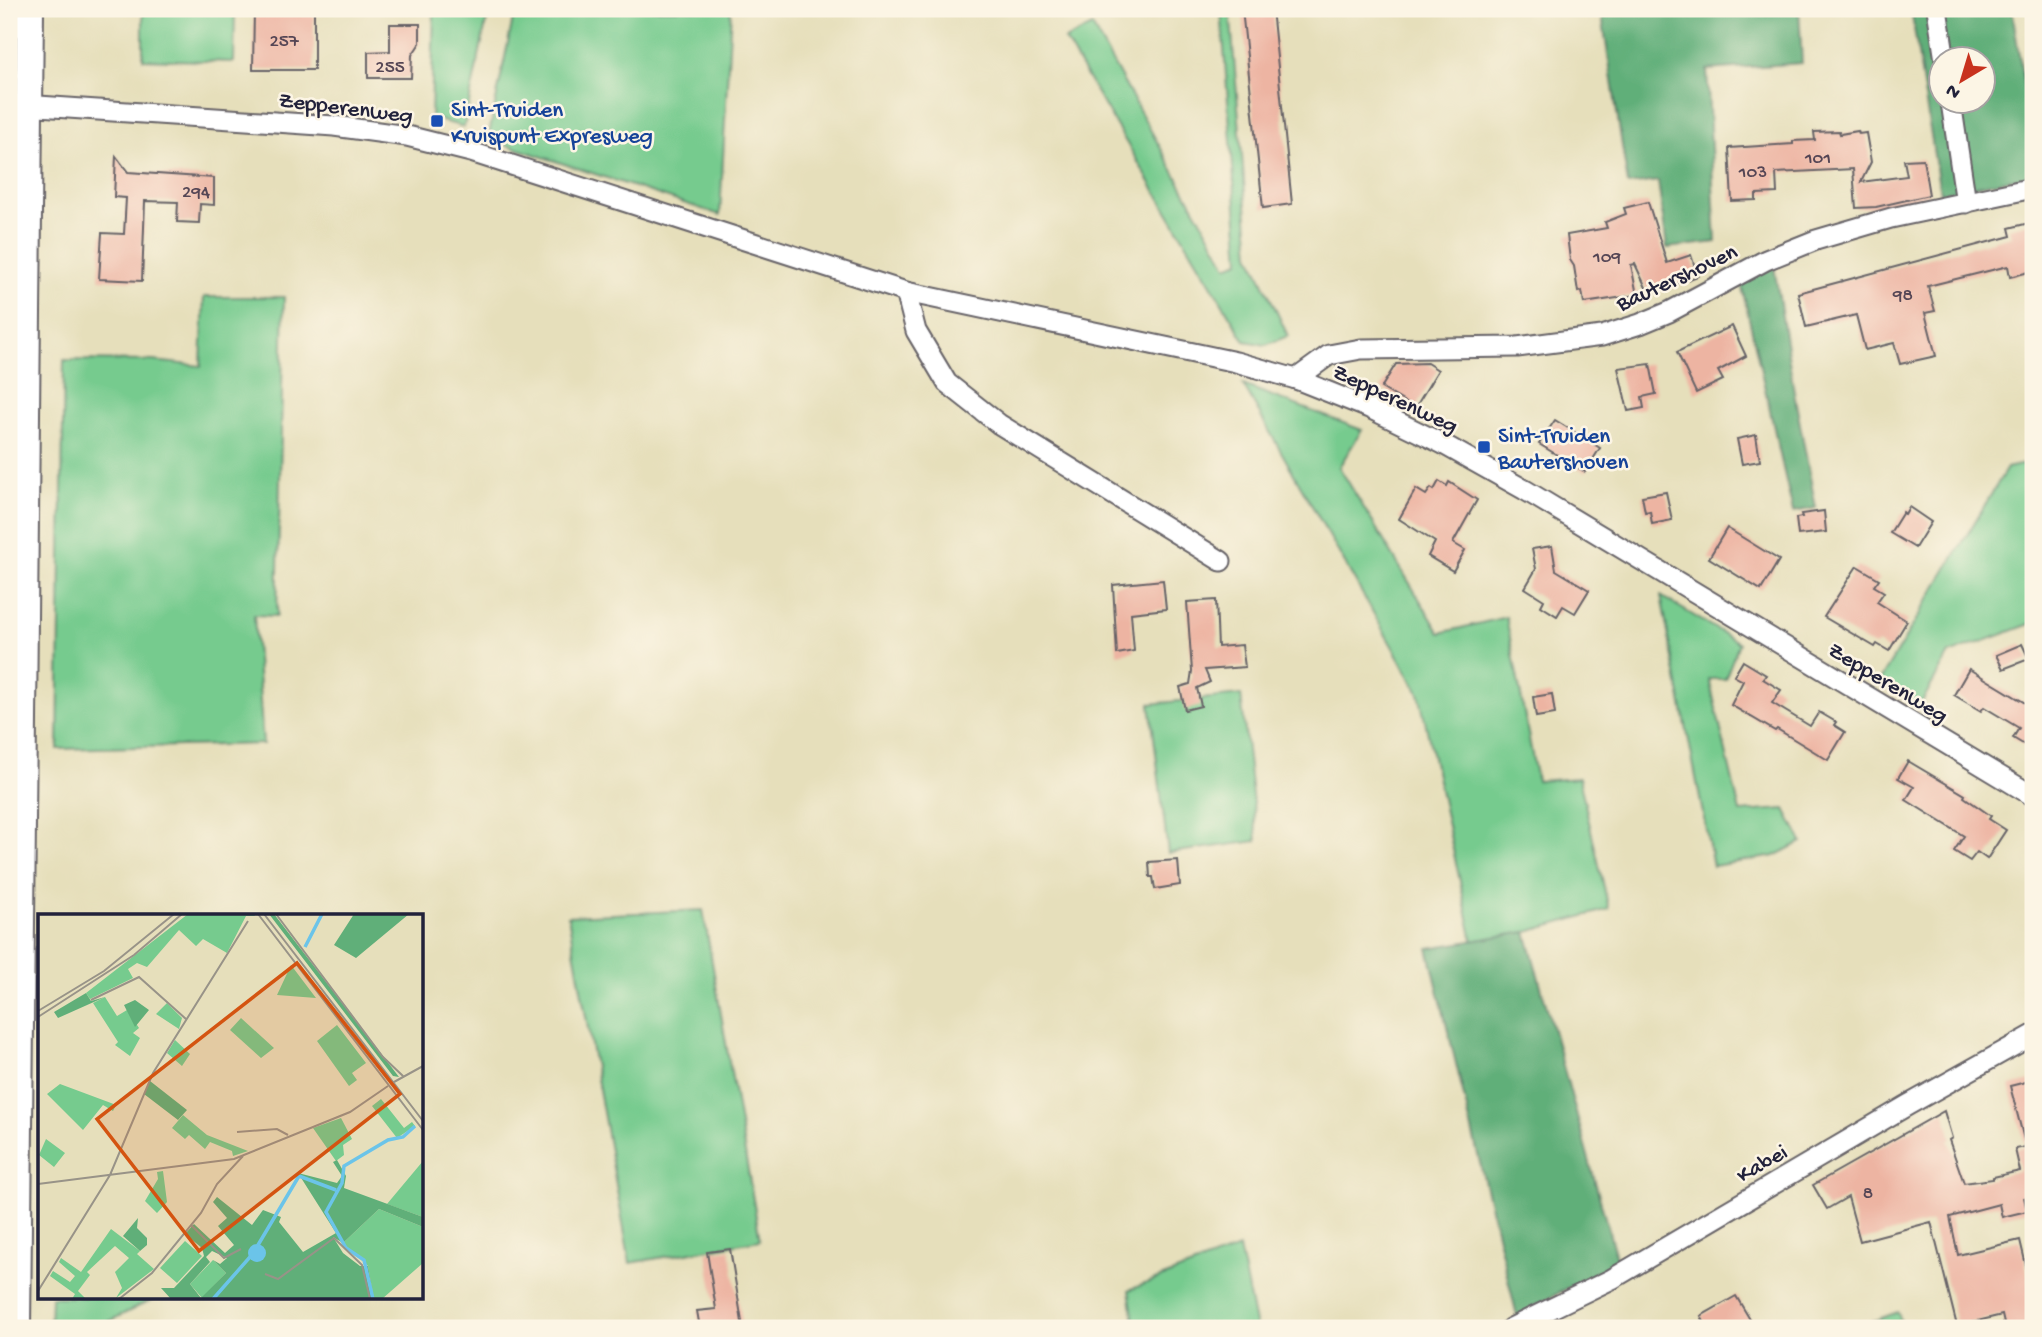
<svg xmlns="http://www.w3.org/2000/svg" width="2042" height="1337" font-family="'Gochi Hand',sans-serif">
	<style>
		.green { fill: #76cb8e; stroke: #4c7664; stroke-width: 2 }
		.forest { fill: #60af79; stroke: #41685a; stroke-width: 2; fill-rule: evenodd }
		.building { fill: #edb4a2 }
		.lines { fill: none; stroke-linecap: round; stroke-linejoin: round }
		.minor-casing { stroke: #676468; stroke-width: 23 }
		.major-casing { stroke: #676468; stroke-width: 30 }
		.minor { stroke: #fff; stroke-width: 19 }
		.major { stroke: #fff; stroke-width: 26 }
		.transit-dot { fill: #1a4fb4; stroke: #fcf5e5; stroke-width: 2.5 }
		.labels { text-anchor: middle; stroke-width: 5; stroke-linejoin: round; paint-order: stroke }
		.number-label { font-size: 19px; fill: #554655 }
		.street-label { font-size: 23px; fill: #22223b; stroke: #fcf5e5 }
		.transit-label { font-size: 23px; fill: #164399; stroke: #fcf5e5; text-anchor: start }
		.inset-river { fill: none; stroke: #6bc4e9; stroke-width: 3.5 }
		.inset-road { fill: none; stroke: #989388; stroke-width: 2 }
		.view { fill: #d45411; fill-opacity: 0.15; stroke: #d45411; stroke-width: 3.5 }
		.inset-edge { fill: none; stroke: #22223b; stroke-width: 3.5 }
	</style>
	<rect width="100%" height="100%" fill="#fcf5e5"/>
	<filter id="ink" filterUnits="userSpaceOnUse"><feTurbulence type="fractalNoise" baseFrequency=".0143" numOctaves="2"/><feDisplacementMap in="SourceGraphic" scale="14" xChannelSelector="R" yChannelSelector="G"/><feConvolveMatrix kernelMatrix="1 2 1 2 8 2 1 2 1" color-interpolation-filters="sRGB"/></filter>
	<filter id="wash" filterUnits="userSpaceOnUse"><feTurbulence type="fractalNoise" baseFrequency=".00686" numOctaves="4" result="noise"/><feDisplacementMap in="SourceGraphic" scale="28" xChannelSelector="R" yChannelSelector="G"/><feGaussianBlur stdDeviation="1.57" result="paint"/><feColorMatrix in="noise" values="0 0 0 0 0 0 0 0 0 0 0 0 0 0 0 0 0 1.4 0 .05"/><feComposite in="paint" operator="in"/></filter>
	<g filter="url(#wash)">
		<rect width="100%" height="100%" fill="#e6dfbb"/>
		<g class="green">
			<polygon points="143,9 235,9 234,62 143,59"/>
			<polygon points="434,9 489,9 464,127 431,118"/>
			<polygon points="515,9 731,9 720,215 488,139"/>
			<polygon points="1221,9 1230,9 1250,254 1288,336 1266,345 1245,341 1065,40 1092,26 1227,266 1240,261"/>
			<polygon points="204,297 284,297 277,616 254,615 263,744 58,749 64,360 153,361 201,366"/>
			<polygon points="1243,385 1362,430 1339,467 1440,633 1506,617 1537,781 1579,778 1609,909 1527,932 1473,941 1419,693"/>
			<polygon points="2033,462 2033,623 1949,654 1919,707 1879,682 2007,468"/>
			<polygon points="1661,596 1739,643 1725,679 1709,679 1740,812 1785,809 1802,842 1775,856 1713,866"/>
			<polygon points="1241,695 1257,841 1168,853 1150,704"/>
			<polygon points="703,910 760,1240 630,1263 568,916"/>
			<polygon points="1239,1248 1256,1328 1135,1328 1129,1290"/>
			<polygon points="51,1297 157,1297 96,1328 50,1328"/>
			<polygon points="1898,1312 1903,1328 1853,1328"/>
		</g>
		<g class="forest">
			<polygon points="1601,9 1799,9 1802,63 1707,70 1716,242 1667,248 1658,181 1628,185"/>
			<path d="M1911,9H2012L2028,114L2033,113V175L1940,193ZM1940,60H1982V102H1940Z"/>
			<polygon points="1774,266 1795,398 1816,508 1793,512 1741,283"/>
			<polygon points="1526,932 1617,1261 1517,1316 1428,948"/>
		</g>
		<g id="blocks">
			<g class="building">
				<polygon points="254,9 314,9 314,70 253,70"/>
				<polygon points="1242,9 1272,9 1292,204 1263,208"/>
				<polygon points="390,24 420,24 420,43 412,55 411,78 368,78 368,52 390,51"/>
				<polygon points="1839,131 1840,134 1858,131 1859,134 1866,133 1871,162 1861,182 1907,176 1904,160 1923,159 1929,195 1876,207 1856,208 1853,169 1776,173 1777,193 1756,194 1756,200 1732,201 1729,148 1793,144 1793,141 1815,140 1814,132"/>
				<polygon points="116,156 128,172 214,178 214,205 200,204 199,223 177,222 178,202 145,201 142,281 99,279 102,233 124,234 126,198 114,197"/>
				<polygon points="1648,202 1667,263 1691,255 1698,276 1649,294 1635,264 1631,265 1637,295 1584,303 1582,291 1578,292 1574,266 1570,260 1567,235 1607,228 1605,222 1626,214 1624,208"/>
				<polygon points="2033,222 2033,271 2010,277 2008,266 1928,286 1935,311 1925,313 1936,356 1900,364 1894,343 1865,350 1856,315 1806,327 1798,293 2011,236 2009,228"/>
				<polygon points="1732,326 1746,356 1718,371 1723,380 1696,393 1677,352"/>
				<polygon points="1427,363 1438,370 1415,408 1381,388 1396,364"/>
				<polygon points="1650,364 1656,394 1642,397 1644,408 1628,411 1618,368"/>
				<polygon points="1555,420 1600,448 1585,472 1539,444"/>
				<polygon points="1756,435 1760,461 1742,464 1737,439"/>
				<polygon points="1439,481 1447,486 1449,482 1477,500 1453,543 1465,550 1453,571 1428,556 1435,542 1399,519 1416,489 1426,495 1431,488 1434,490"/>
				<polygon points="1666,492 1672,520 1652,524 1650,511 1645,512 1642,496"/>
				<polygon points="1909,507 1931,522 1915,548 1890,533 1903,512 1905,514"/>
				<polygon points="1824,511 1826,532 1798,535 1796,518 1802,517 1801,514"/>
				<polygon points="1727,528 1779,560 1761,590 1709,558"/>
				<polygon points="1552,546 1556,570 1589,590 1575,613 1563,606 1557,616 1541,606 1544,600 1525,588 1536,569 1532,549"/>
				<polygon points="1857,566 1879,579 1874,586 1884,592 1877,602 1907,621 1889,651 1877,644 1875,647 1824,617"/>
				<polygon points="1163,580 1166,609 1131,613 1134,651 1117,654 1113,585"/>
				<polygon points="1216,600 1218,647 1242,645 1245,667 1205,670 1210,682 1197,688 1201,706 1185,710 1180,687 1190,684 1192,671 1187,602"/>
				<polygon points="2022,644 2029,659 2003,669 1996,655"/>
				<polygon points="1743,661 1766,675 1763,679 1781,690 1772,703 1810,726 1819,712 1836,722 1834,725 1845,732 1828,760 1777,729 1775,731 1731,705 1743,681 1734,676"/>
				<polygon points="1969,669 2032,707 2033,705 2033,750 2013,738 2019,728 1984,707 1981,711 1954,695"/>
				<polygon points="1552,694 1555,714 1536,717 1533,697"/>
				<polygon points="1908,761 1965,795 1964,797 1991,816 1989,819 2006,830 1987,859 1977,852 1970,861 1954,851 1964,836 1906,800 1914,787 1898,778"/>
				<polygon points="1178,860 1180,885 1155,889 1153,877 1150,877 1149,862"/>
				<polygon points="2030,1081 2033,1092 2033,1200 2026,1201 2024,1197 2027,1211 2002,1217 1999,1204 1950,1217 1958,1255 2020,1240 2033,1295 2033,1328 2005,1328 2002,1315 1957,1326 1931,1222 1860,1241 1848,1197 1827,1209 1813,1185 1944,1111 1952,1138 1949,1140 1964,1183 1993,1179 1993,1177 2020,1171 2015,1149 2026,1147 2010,1086"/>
				<polygon points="730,1249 743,1328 700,1328 697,1311 716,1309 707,1252"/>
				<polygon points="1736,1296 1755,1328 1707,1328 1701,1316"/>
			</g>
		</g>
	</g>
	<g filter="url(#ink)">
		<use href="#blocks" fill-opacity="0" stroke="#676468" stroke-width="2"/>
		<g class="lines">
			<g class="minor-casing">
				<g id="minor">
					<polyline points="1937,9 1945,60"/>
					<polyline points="1951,102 1966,203"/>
					<polyline points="9,104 334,126 407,136 471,152 906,292 1236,362 1296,379 1369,408 1443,444 1525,490 2033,796"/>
					<polyline points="906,292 916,331 947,383 999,424 1221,561"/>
					<polyline points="1296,379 1329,355 1361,349 1517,347 1602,336 1640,324 1669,312 1766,260 1816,240 1891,218 2033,188"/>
					<polyline points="1511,1328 1612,1279 1908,1105 2033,1035"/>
				</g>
			</g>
			<g class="major-casing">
				<polyline id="major" points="17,1328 30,9"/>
			</g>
			<use href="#minor" class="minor"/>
			<use href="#major" class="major"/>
		</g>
	</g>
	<g class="transit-dot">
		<rect x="430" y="114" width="14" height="14" rx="3.5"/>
		<rect x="1477" y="440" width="14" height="14" rx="3.5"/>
	</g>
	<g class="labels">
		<g class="number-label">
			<text x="284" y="46">257</text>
			<text x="390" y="72">255</text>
			<text x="1818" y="163">101</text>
			<text x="1753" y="177">103</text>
			<text x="196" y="197">294</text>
			<text x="1607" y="262">109</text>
			<text x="1903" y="300">98</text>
			<text x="1868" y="1198">8</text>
		</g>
		<g class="street-label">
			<text transform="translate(346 106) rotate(7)" y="8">Zepperenweg</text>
			<text transform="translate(1676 276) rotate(-25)" y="8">Bautershoven</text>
			<text transform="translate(1396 397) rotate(25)" y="8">Zepperenweg</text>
			<text transform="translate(1889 681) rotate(31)" y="8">Zepperenweg</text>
			<text transform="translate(1761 1162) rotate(-30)" y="8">Kabei</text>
		</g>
		<g class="transit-label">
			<text x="451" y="116">Sint-Truiden<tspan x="451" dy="26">Kruispunt Expresweg</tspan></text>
			<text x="1498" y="442">Sint-Truiden<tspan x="1498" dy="26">Bautershoven</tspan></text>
		</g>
	</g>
	<g transform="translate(38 914)">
		<rect width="385" height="385" fill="#e6dfbb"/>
		<path d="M150,0H216L217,2H208L189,39L165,25L158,32L141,16L109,53L99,49L90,55L95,64L52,85L48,79ZM253,51L278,84L239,81ZM67,83L79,102L89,96L101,114L95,119L102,124L92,142L77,131L80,128L55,89ZM129,89L144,104L141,115L118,100ZM203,104L236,134L223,144L192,116ZM299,111L328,149L314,159L319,166L311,172L279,127ZM137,126L152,140L144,152L129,139ZM22,170L73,189L78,191L75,197L65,191L45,216L9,180ZM343,185L366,214L374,208L377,212L359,224L334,192ZM145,201L169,221L210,237L195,242L194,237L172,228L167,235L151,221L147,225L134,214ZM303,204L314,225L305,231L306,241L298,247L275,214ZM8,225L27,239L16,253L1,241ZM385,247V303L349,290ZM125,257L129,288L119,299L107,287L120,265L119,258ZM341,295L385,313V349L344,385H336L330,352L305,329ZM73,315L102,337L99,340L116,355L78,384L84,374L77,358L91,344L77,332L49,358L52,361L40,377L48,385H34L37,380L12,362L15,357L32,368L37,362L21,348L23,344L43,358ZM147,327L164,342L139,369L122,354ZM175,346L188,359L164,384L152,370Z" fill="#76cb8e"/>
		<path d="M231,0H236L361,163L355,162ZM316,0H371L318,44L296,31ZM48,79L53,87L67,83L20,104L16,98ZM97,86L111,96L97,113L86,91ZM112,167L149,196L140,206L106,180ZM299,246L308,262L306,274L385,303V313L341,295L305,329L295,323L305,339L322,352H330L336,385H133L123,374H136L166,342L164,334L147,320L156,310L187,339L196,331L180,312L189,304L175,288L179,283L214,311L225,296L243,303L241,308L265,338L298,319L260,259L299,269L304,262L295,248ZM174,337L189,344L182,350L175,346L188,359L163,384L152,370L172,348L168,343ZM100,304L99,314L109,324V331L102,337L85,322Z" fill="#60af79" fill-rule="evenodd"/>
		<path d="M210 339a9 9 0 1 1 18 0a9 9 0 1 1-18 0Z" fill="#6bc4e9"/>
		<path class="inset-river" d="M267,33L284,0M220,331L261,262L298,276M175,385L212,343M335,385L326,346L308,334L288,298L304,269L306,252L350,226L365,223L377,212"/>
		<path class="inset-road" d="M220,0L385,216M226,0L385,207M238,0L345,143L365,162M53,86L101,63L148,105M0,97L66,57L136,0M0,103L96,41L144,0M356,168L385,152M199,218L239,215L250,221M0,270L196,245L312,198L350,172M153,311L186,344L203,335M227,360L240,365L296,324L324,351L332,385M0,377L72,261L115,159L210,7M81,385L114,359L163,299L179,270L205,242"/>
		<path class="view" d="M259,49L362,180L161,337L59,205Z"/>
		<rect width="385" height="385" class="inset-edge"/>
	</g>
	<rect width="2042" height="1337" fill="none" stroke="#fcf5e5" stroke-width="35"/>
	<g transform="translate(1962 80) rotate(218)"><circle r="33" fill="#fcf5e5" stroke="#a5a1a1" stroke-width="2"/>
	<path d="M0-5L12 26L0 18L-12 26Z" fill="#c8321e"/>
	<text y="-10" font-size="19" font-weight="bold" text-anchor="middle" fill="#22223b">N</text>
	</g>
</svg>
